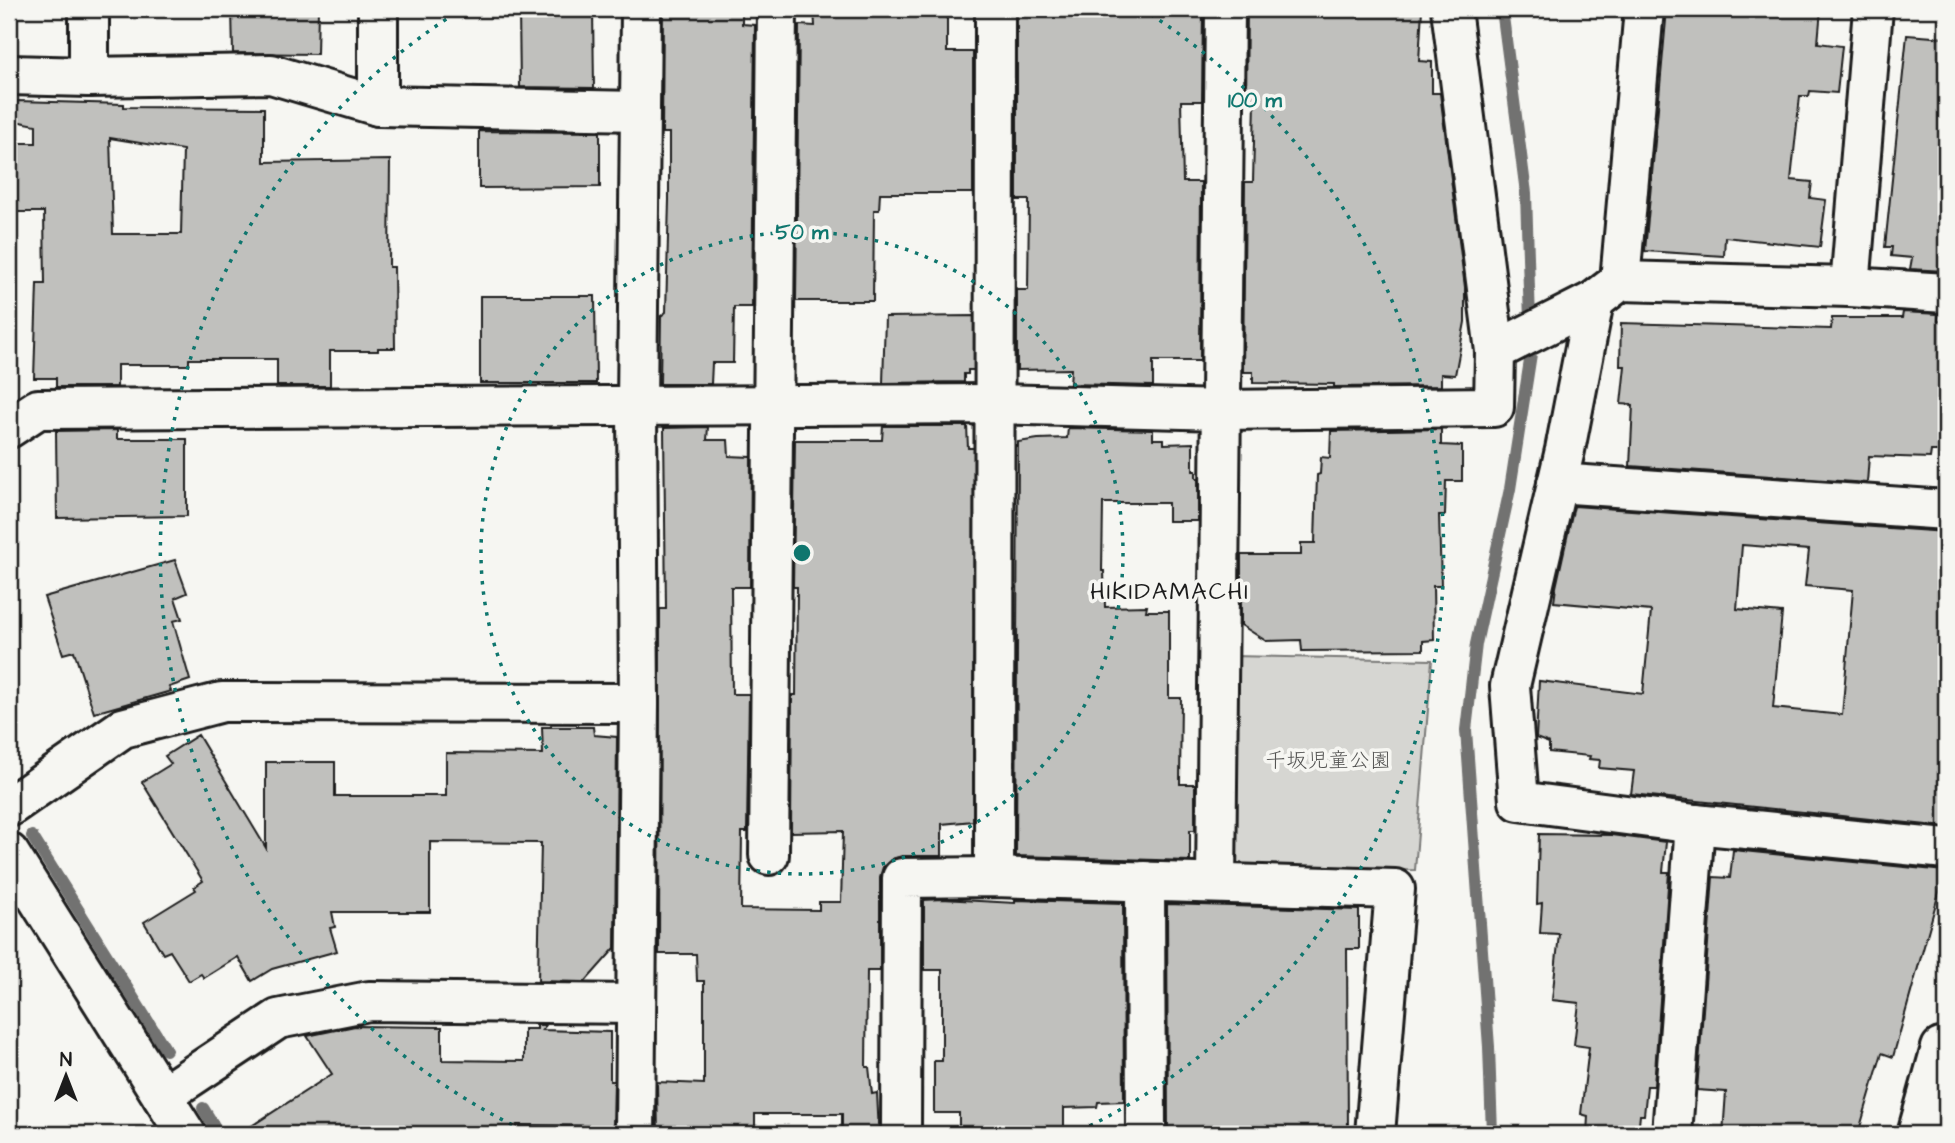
<svg xmlns="http://www.w3.org/2000/svg" width="1955" height="1143" font-family="'Architects Daughter','Klee One',sans-serif">
	<style>
		.green { fill: #d6d6d2; stroke: #797977; stroke-width: 2 }
		.lines { fill: none; stroke-linecap: round; stroke-linejoin: round }
		.stream { stroke: #727271; stroke-width: 12 }
		.building { fill: #c0c0bd; stroke: #1c1c1c; stroke-width: 2; fill-rule: evenodd }
		.street-casing { stroke: #1c1c1c; stroke-width: 44 }
		.street { stroke: #f6f6f2; stroke-width: 38 }
		.ring { fill: none; stroke: #0f766e; stroke-width: 3.5; stroke-dasharray: 3.5 7 }
		.labels { text-anchor: middle; stroke-width: 7; stroke-linejoin: round; paint-order: stroke }
		.park-label { font-size: 21px; fill: #545453; stroke: #f6f6f2 }
		.quarter-label { font-size: 24px; letter-spacing: 2px; fill: #1c1c1c; stroke: #f6f6f2 }
		.centre { fill: #0f766e; stroke: #f6f6f2; stroke-width: 3.5 }
		.ring-label { font-size: 21px; text-anchor: middle; font-weight: bold; fill: #0f766e; stroke: #f6f6f2; stroke-width: 7; stroke-linejoin: round; paint-order: stroke }
	</style>
	<rect width="100%" height="100%" fill="#f6f6f2"/>
	<filter id="ink" filterUnits="userSpaceOnUse"><feTurbulence type="fractalNoise" baseFrequency=".0143" numOctaves="2"/><feDisplacementMap in="SourceGraphic" scale="14" xChannelSelector="R" yChannelSelector="G"/><feConvolveMatrix kernelMatrix="1 2 1 2 8 2 1 2 1" color-interpolation-filters="sRGB"/></filter>
	<g filter="url(#ink)">
		<polygon class="green" points="1232,656 1432,660 1415,870 1245,872 1231,860"/>
		<g class="lines">
			<g class="stream">
				<polyline points="32,836 166,1050"/>
				<polyline points="203,1108 219,1134"/>
				<polyline points="1492,1134 1489,1047 1466,730 1476,644 1510,489 1531,354 1526,193 1502,9"/>
			</g>
		</g>
		<g class="building">
			<polygon points="232,9 318,9 317,54 233,53"/>
			<polygon points="519,9 593,9 594,88 520,87"/>
			<polygon points="663,9 742,9 742,24 755,25 752,307 734,307 733,363 712,363 711,384 660,384 661,316 666,312 669,200 669,133 662,133"/>
			<polygon points="814,9 947,9 947,52 973,52 973,193 880,193 879,210 874,210 873,301 796,301 799,25 815,26"/>
			<polygon points="1017,9 1203,9 1202,101 1181,101 1183,182 1201,182 1200,361 1153,361 1153,386 1070,384 1071,369 1017,370 1017,290 1028,290 1029,200 1017,200"/>
			<polygon points="1247,9 1422,9 1419,61 1432,62 1432,93 1440,93 1465,287 1465,322 1455,375 1441,374 1441,386 1334,387 1334,384 1253,383 1253,372 1243,372 1245,182 1253,182 1255,101 1246,101"/>
			<polygon points="1667,9 1821,9 1818,43 1842,46 1837,93 1810,91 1809,96 1800,96 1791,180 1812,182 1810,198 1826,200 1820,247 1725,237 1724,256 1645,251"/>
			<polygon points="1907,35 1946,38 1945,271 1910,269 1912,258 1891,256 1892,247 1885,247"/>
			<path d="M17,101L124,104V107L264,108V162L390,160L389,267H394L395,348H378V351H330V386H277V359H189V365H117V387H56V378H34L37,284H45L44,212H9V143H36V125L15,121ZM110,138L183,150L181,234H113Z"/>
			<polygon points="479,131 600,132 600,187 479,188"/>
			<polygon points="480,296 595,296 596,383 480,383"/>
			<polygon points="1903,312 1939,314 1938,321 1946,322 1946,451 1931,451 1930,458 1869,456 1867,483 1630,466 1633,405 1621,404 1625,366 1620,366 1621,323 1831,329 1832,318 1902,318"/>
			<polygon points="974,316 974,370 968,370 968,374 964,374 964,382 883,383 885,317"/>
			<polygon points="883,426 967,426 968,448 974,448 973,768 973,821 942,824 942,856 902,856 892,859 883,867 880,877 880,971 867,971 866,1067 869,1067 872,1094 877,1093 879,1133 842,1134 842,1114 755,1114 755,1134 658,1134 657,1082 704,1084 704,981 697,981 696,954 659,954 660,609 666,609 664,428 708,427 707,440 728,440 729,456 751,457 750,587 731,587 732,694 749,694 747,832 742,832 741,909 819,910 819,902 841,902 843,831 791,832 792,695 796,695 797,587 793,587 795,440 882,440"/>
			<polygon points="1068,428 1153,430 1153,439 1164,439 1164,444 1193,443 1193,471 1196,471 1196,478 1198,478 1198,521 1168,521 1168,503 1103,503 1102,571 1104,571 1105,607 1147,606 1146,611 1169,611 1169,698 1181,698 1180,784 1195,784 1195,830 1190,830 1190,861 1016,856 1018,442 1038,439 1067,438"/>
			<polygon points="1441,429 1441,445 1462,446 1462,481 1446,481 1445,515 1439,515 1441,586 1433,586 1434,640 1423,641 1423,650 1302,651 1301,640 1266,641 1241,625 1241,555 1301,555 1301,543 1315,543 1317,475 1320,474 1321,457 1330,458 1331,431"/>
			<polygon points="117,430 117,439 187,439 187,516 57,518 56,431"/>
			<path d="M1574,506L1946,532V827L1631,794L1634,771L1599,768L1600,760L1589,759L1590,756L1549,752V743L1536,738L1539,681L1643,694L1651,611L1554,602L1556,587ZM1742,545L1809,550L1805,586L1853,590L1842,715L1773,708L1782,613L1737,609Z"/>
			<polygon points="175,560 187,593 175,598 182,619 173,621 190,680 169,687 171,691 94,713 74,651 63,654 44,597"/>
			<polygon points="542,727 593,727 594,735 617,737 615,948 585,982 538,981 541,843 430,842 430,912 332,912 335,927 330,928 337,951 272,969 252,981 238,957 204,978 201,974 189,981 170,951 163,954 144,922 196,890 194,887 203,881 142,782 171,764 165,756 198,735 266,848 266,762 335,762 335,796 446,796 446,753 543,754"/>
			<polygon points="1539,834 1611,835 1666,842 1663,872 1669,872 1654,1086 1647,1086 1644,1115 1640,1115 1638,1134 1587,1134 1588,1116 1581,1114 1589,1047 1574,1045 1579,1003 1552,1000 1559,934 1540,933 1542,903 1537,904"/>
			<polygon points="1733,850 1945,871 1893,1057 1882,1053 1858,1134 1723,1134 1726,1092 1697,1090 1713,877 1730,878"/>
			<polygon points="942,899 1015,903 1015,900 1123,903 1124,1101 1098,1102 1097,1107 1064,1108 1064,1134 959,1134 959,1113 934,1113 934,1061 942,1061 942,970 924,970 924,900"/>
			<polygon points="1167,904 1359,910 1359,949 1347,949 1348,1134 1168,1134"/>
			<polygon points="537,1025 546,1025 542,1030 610,1032 610,1081 614,1081 613,1126 517,1125 517,1134 468,1134 468,1127 355,1129 358,1134 239,1134 332,1074 307,1036 355,1026 442,1027 442,1060 524,1061 524,1029 537,1029"/>
		</g>
		<g class="lines">
			<g class="street-casing">
				<g id="street">
					<polyline points="89,9 89,77"/>
					<polyline points="378,9 378,106"/>
					<polyline points="1451,9 1495,351"/>
					<polyline points="9,75 89,77 271,74 378,106 639,111"/>
					<polyline points="1620,281 1644,9"/>
					<polyline points="1850,287 1873,9"/>
					<polyline points="1594,301 1565,450 1510,686 1519,801 1695,824 1946,849"/>
					<polyline points="9,428 38,409 994,404 1222,410 1494,407 1495,351 1594,301 1620,281 1850,287 1946,293"/>
					<polyline points="1557,483 1946,510"/>
					<polyline points="9,807 123,728 222,702 639,703"/>
					<polyline points="9,853 186,1134"/>
					<polyline points="769,855 777,9"/>
					<path d="M994,877C997,587 995,298 995,9"/>
					<polyline points="1145,881 1146,1134"/>
					<polyline points="1216,883 1225,9"/>
					<polyline points="162,1096 278,1019 369,1001 636,1004"/>
					<polyline points="635,1134 639,703 637,407 641,9"/>
					<polyline points="901,1134 902,878 994,877 1395,889 1375,1134"/>
					<polyline points="1672,1134 1695,824"/>
					<polyline points="1917,1134 1941,1048 1946,1049"/>
				</g>
			</g>
			<use href="#street" class="street"/>
		</g>
	</g>
	<g class="ring">
		<circle cx="802" cy="553" r="321"/>
		<path d="M531 1134A641 641 0 0 1 462 9M1142 9A641 641 0 0 1 1073 1134"/>
	</g>
	<g class="labels">
		<g class="park-label">
			<text x="1328" y="767">千坂児童公園</text>
		</g>
		<g class="quarter-label">
			<text x="1170" y="599">HIKIDAMACHI</text>
		</g>
	</g>
	<circle cx="802" cy="553" r="10" class="centre"/>
	<g class="ring-label">
		<text x="1255" y="107">100 m</text>
		<text x="802" y="239">50 m</text>
	</g>
	<rect width="1955" height="1143" fill="none" stroke="#f6f6f2" stroke-width="35"/>
	<rect x="18" y="18" width="1920" height="1108" fill="none" stroke="#1c1c1c" stroke-width="2.5" filter="url(#ink)"/>
	<g transform="translate(66 1076)" stroke="#f6f6f2" stroke-width="5" paint-order="stroke">
	<path d="M0-5L12 26L0 18L-12 26Z" fill="#1c1c1c"/>
	<text y="-10" font-size="19" font-weight="bold" text-anchor="middle" fill="#1c1c1c">N</text>
	</g>
</svg>
